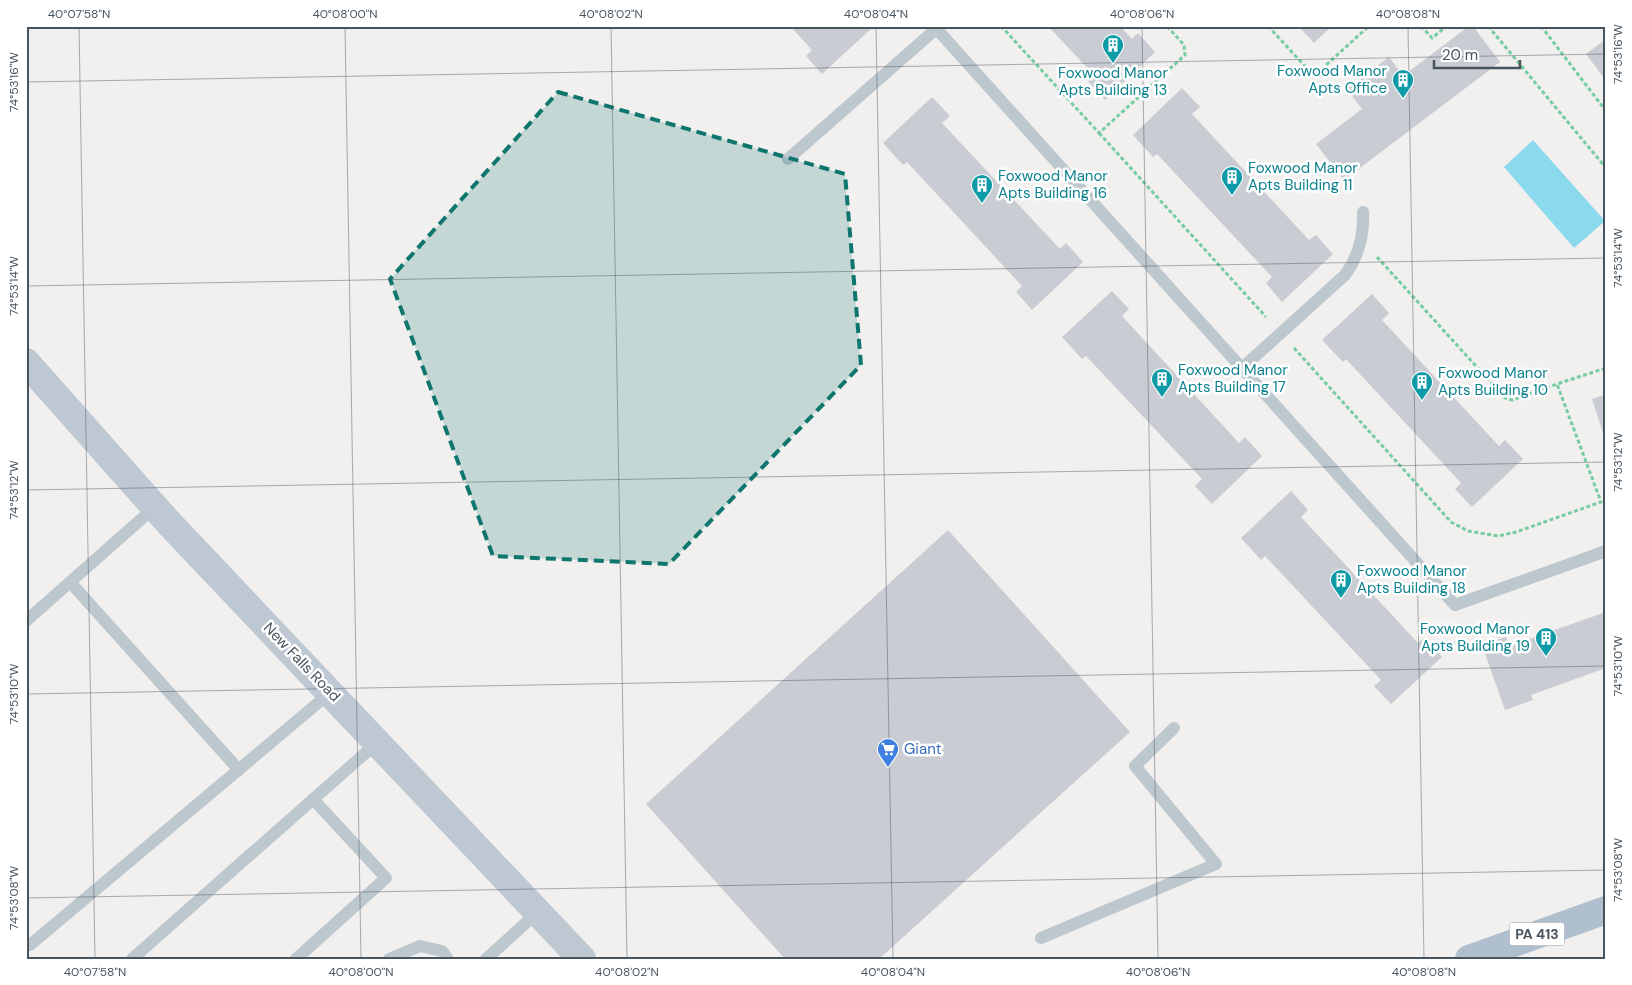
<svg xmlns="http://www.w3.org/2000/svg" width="1632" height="985" font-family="'DM Sans',sans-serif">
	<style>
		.water { fill: #8bd9ec }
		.building { fill: #c9ccd2 }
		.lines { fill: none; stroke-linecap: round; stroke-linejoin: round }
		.path { stroke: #76cda1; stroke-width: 3; stroke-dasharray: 4 2.5; stroke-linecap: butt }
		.service { stroke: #bdc7ce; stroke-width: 12 }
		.secondary { stroke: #bdc8d3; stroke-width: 28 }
		.primary { stroke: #afbfce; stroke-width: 28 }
		.marked { fill: #0f766e; fill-opacity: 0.2; stroke: #0f766e; stroke-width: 4; stroke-dasharray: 10 6; stroke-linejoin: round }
		.ticks { fill: none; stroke: #47535d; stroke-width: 1; stroke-opacity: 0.45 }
		.labels { text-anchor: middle; stroke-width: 5; stroke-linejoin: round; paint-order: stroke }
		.shield { fill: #fff; stroke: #7e878e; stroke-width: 1 }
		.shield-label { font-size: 14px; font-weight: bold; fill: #47535d }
		.culture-label { font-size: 15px; fill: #0d838f; stroke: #fff; text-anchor: start }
		.street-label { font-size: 15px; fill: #47535d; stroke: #fff }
		.shop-label { font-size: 15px; fill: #366cbe; stroke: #fff; text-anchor: start }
		.neatline { fill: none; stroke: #47535d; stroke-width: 2 }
		.ticks-label { font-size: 12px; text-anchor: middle; fill: #47535d }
	</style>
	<rect width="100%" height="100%" fill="#f2efef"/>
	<polygon class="water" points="1533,140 1605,221 1574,248 1504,167"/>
	<g class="building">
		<polygon points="790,26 874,26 822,74 806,56 812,50"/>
		<polygon points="1048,26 1120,26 1132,39 1138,33 1155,52 1105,100 1088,81 1094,75"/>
		<polygon points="1298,26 1332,26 1314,43"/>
		<polygon points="1469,26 1473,26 1500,62 1344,180 1316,144 1362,109 1347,89 1389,57 1403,76"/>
		<polygon points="1606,39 1606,77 1604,78 1586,54"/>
		<polygon points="1182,88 1200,107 1192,114 1309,240 1316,235 1333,254 1282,302 1266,283 1272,277 1157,154 1153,157 1133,135"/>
		<polygon points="932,97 950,116 942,123 1060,249 1066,243 1083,262 1032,310 1016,292 1022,286 907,162 903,165 883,143"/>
		<polygon points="1112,291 1129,309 1122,316 1239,443 1245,437 1262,456 1212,504 1195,486 1202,479 1086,356 1082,359 1062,337"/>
		<polygon points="1372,294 1389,313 1382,320 1499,446 1505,440 1523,459 1472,507 1455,489 1461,483 1346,359 1343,362 1322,340"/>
		<polygon points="1606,394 1606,439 1605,439 1592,399"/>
		<polygon points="1291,491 1308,510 1301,517 1418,643 1424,638 1442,657 1391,704 1374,686 1381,680 1265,556 1261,560 1241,538"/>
		<polygon points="948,530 1130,732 879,959 785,959 646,804"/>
		<polygon points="1606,612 1606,668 1531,695 1533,700 1505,710 1482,645 1506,637 1509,646"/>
	</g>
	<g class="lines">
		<g class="path">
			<polyline points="1001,26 1099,133 1185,55 1184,45 1167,26"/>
			<polyline points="1268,26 1314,76 1369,26"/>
			<polyline points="1421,26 1432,38 1447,26"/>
			<polyline points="1488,26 1606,168"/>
			<polyline points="1541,26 1606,111"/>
			<polyline points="1099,133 1266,317"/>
			<polyline points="1377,257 1505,398 1512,400 1557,384"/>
			<polyline points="1294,348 1451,522 1468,531 1498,536 1516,532 1601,502 1557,384 1606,368"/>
		</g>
		<g class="service">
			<polyline points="934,26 1455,605 1606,551"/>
			<polyline points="788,159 936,29"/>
			<path d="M1241,369L1345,275C1359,256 1364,235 1363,212"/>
			<polyline points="70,582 239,770"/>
			<polyline points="26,621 155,507"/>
			<polyline points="1041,938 1216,864 1135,766 1174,728"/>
			<polyline points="26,946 30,945 331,692"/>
			<polyline points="132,959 378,742"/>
			<polyline points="296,959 386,878 313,799"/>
			<polyline points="389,959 420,946 442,951 448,959"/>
			<polyline points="486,959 538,912"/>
		</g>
		<polyline class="secondary" points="26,362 168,522 582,959"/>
		<polyline class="primary" points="1469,959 1606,910"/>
	</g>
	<path class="marked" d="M558,92L845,174L861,365L669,564L493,556L390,279Z"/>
	<path class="ticks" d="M79,26L95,959M345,26L361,959M611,26L627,959M876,26L893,959M1142,26L1158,959M1408,26L1424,959M26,82L1606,54M26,286L1606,258M26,490L1606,462M26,694L1606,666M26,898L1606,870"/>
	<defs>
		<g id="building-pin" transform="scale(1.125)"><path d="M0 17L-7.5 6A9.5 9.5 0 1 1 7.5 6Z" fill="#0f9aa8" stroke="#fff"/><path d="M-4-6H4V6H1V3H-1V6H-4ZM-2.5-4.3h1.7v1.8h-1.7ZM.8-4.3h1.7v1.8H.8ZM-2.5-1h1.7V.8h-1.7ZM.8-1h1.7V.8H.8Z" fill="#fff"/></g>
		<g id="supermarket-pin" transform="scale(1.125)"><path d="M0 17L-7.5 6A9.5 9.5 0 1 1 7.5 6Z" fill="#3f7fe0" stroke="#fff"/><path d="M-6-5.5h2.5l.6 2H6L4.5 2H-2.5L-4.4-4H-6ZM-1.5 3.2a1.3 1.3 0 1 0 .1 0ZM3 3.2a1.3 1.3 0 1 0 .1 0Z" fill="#fff"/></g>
	</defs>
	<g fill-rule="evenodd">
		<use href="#building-pin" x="1113" y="45"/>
		<use href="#building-pin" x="1403" y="80"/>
		<use href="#building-pin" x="1232" y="177"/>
		<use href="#building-pin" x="982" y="185"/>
		<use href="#building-pin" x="1162" y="379"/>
		<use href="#building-pin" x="1422" y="382"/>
		<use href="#building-pin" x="1341" y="580"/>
		<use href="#building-pin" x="1546" y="638"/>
		<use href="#supermarket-pin" x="888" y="749"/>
	</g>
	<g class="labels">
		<rect class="shield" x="1509.5" y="922.5" width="55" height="23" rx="4"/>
		<g class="shield-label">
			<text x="1537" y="939">PA 413</text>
		</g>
		<g class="culture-label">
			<text x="1387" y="76" text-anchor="end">Foxwood Manor<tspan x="1387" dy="17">Apts Office</tspan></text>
			<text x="1113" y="78" text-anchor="middle">Foxwood Manor<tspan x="1113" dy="17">Apts Building 13</tspan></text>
			<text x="1248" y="173">Foxwood Manor<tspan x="1248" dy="17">Apts Building 11</tspan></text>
			<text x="998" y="181">Foxwood Manor<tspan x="998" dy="17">Apts Building 16</tspan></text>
			<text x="1178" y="375">Foxwood Manor<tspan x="1178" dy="17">Apts Building 17</tspan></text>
			<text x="1438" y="378">Foxwood Manor<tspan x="1438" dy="17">Apts Building 10</tspan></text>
			<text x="1357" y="576">Foxwood Manor<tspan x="1357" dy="17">Apts Building 18</tspan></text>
			<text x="1530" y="634" text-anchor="end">Foxwood Manor<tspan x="1530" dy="17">Apts Building 19</tspan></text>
		</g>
		<g class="street-label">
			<text transform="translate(302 662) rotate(46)" y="5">New Falls Road</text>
		</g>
		<g class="shop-label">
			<text x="904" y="754">Giant</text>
		</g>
	</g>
	<rect width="1632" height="985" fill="none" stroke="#ffffff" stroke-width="55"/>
	<path d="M1434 60v8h86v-8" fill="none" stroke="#47535d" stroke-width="2.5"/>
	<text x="1442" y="60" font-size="15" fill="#47535d" stroke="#ffffff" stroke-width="4" paint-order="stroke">20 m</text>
	<rect x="28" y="28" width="1576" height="930" class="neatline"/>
	<g class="ticks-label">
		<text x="79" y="18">40°07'58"N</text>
		<text x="345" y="18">40°08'00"N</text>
		<text x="611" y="18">40°08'02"N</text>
		<text x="876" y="18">40°08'04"N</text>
		<text x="1142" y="18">40°08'06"N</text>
		<text x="1408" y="18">40°08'08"N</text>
		<text transform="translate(1618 54) rotate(-90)" y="4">74°53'16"W</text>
		<text transform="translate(14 82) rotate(-90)" y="4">74°53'16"W</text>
		<text transform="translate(1618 258) rotate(-90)" y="4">74°53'14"W</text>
		<text transform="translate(14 286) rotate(-90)" y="4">74°53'14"W</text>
		<text transform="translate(1618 462) rotate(-90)" y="4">74°53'12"W</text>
		<text transform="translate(14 490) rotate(-90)" y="4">74°53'12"W</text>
		<text transform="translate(1618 666) rotate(-90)" y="4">74°53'10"W</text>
		<text transform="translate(14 694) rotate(-90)" y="4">74°53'10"W</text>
		<text transform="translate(1618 870) rotate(-90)" y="4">74°53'08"W</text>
		<text transform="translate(14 898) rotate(-90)" y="4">74°53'08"W</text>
		<text x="95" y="976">40°07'58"N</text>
		<text x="361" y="976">40°08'00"N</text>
		<text x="627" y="976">40°08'02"N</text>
		<text x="893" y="976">40°08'04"N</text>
		<text x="1158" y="976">40°08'06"N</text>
		<text x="1424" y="976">40°08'08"N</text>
	</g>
</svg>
